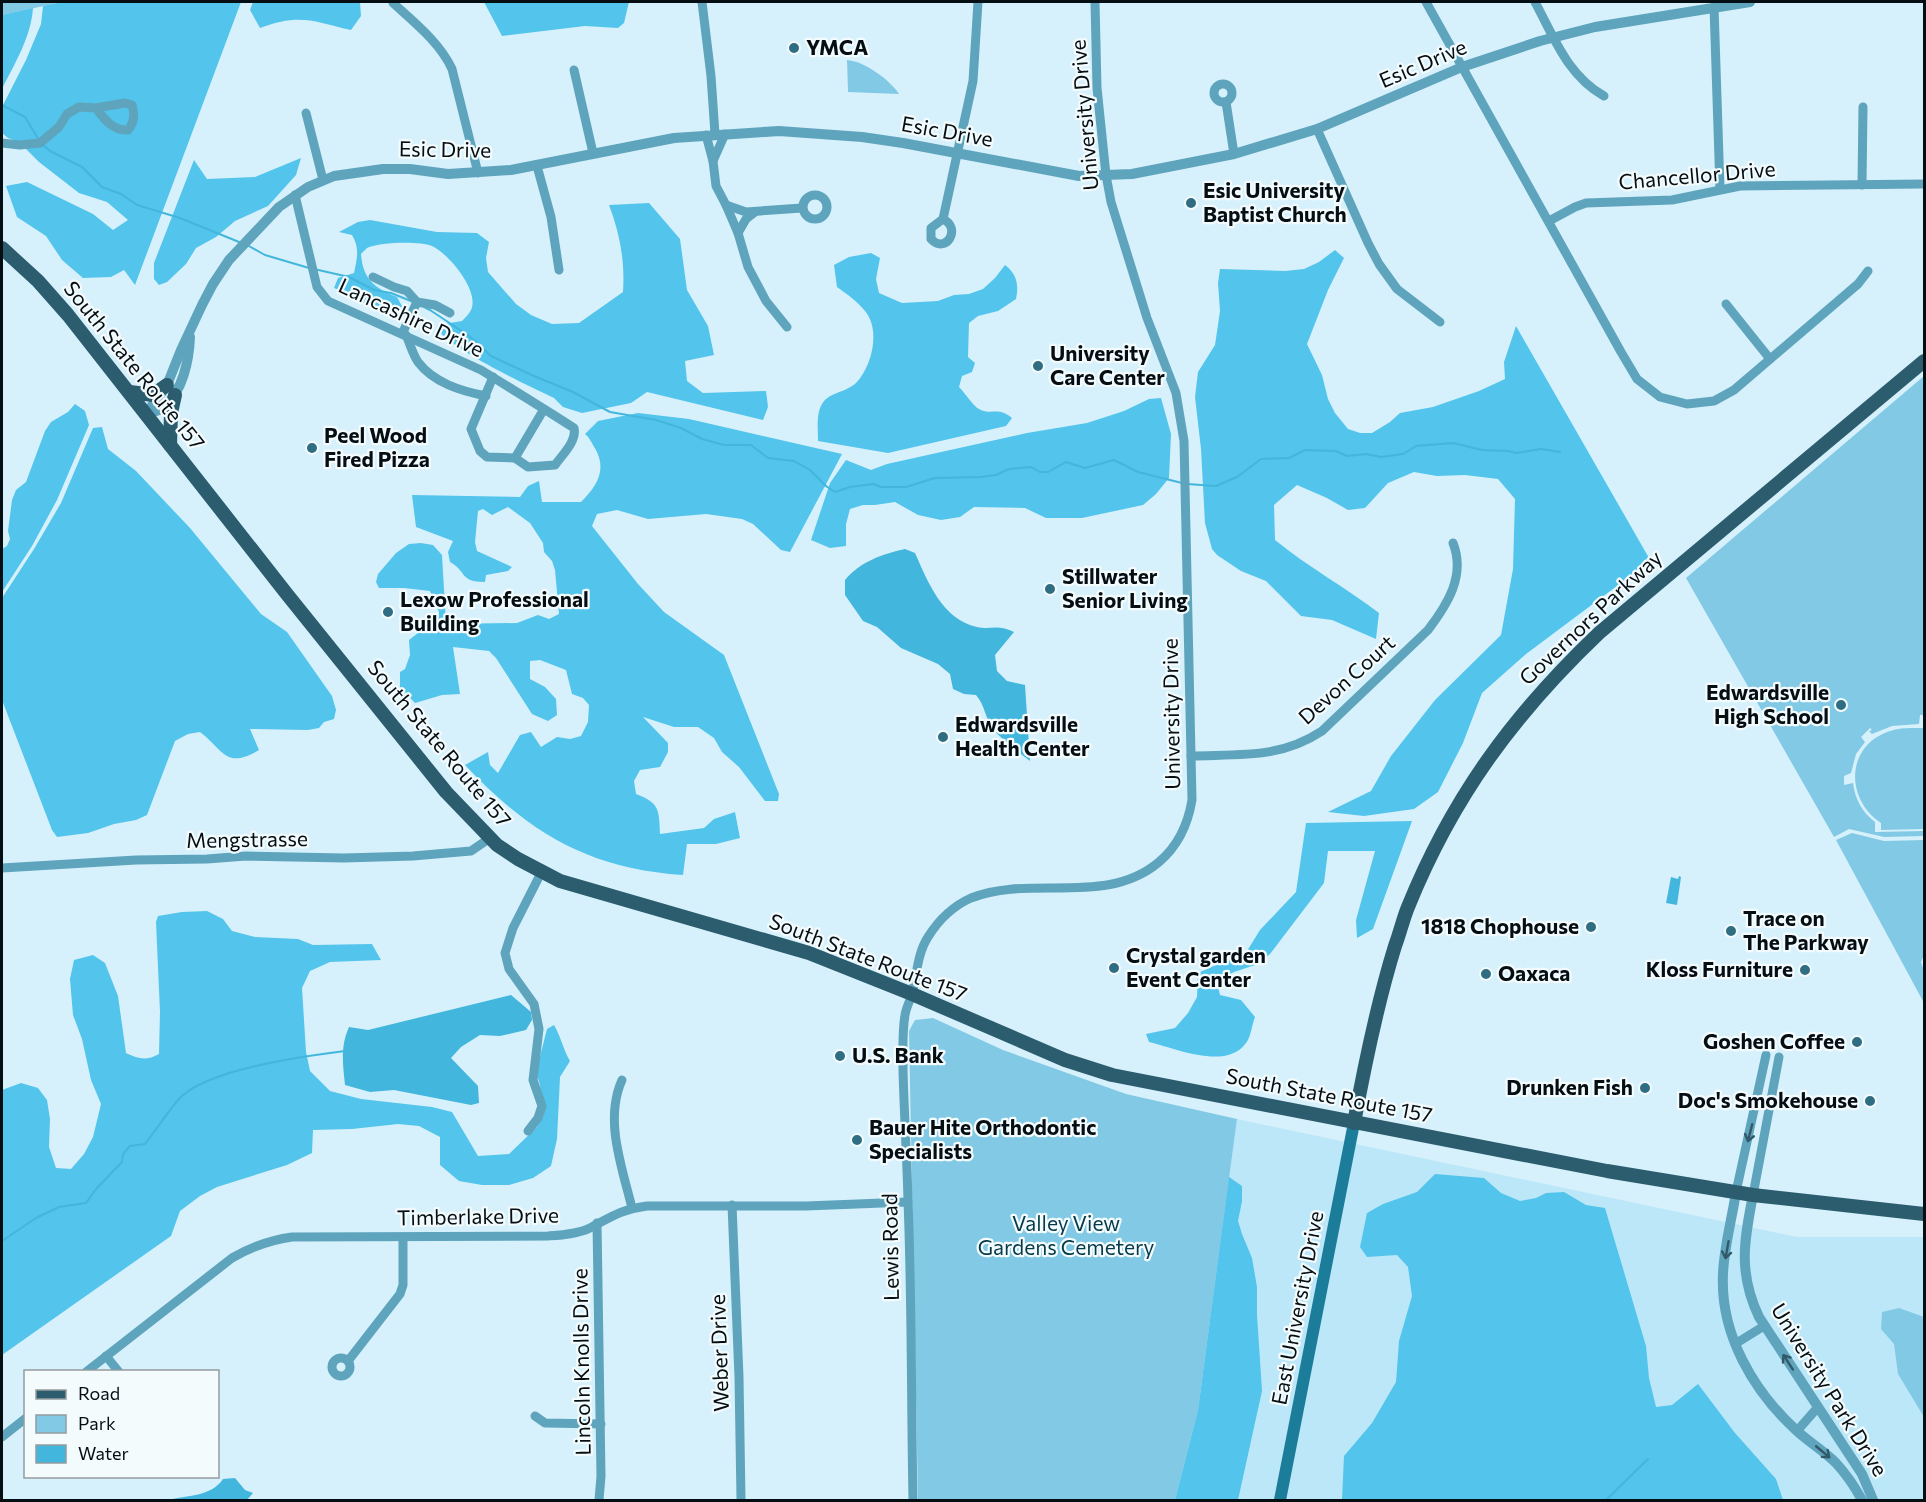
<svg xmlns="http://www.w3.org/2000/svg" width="1926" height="1502" font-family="Commissioner,sans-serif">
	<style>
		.built { fill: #bce7f8 }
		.green { fill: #82c9e5 }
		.forest { fill: #53c4eb }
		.water { fill: #42b6dc }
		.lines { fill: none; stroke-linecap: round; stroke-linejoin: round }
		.stream { stroke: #42b6dc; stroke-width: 2 }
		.minor { stroke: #5fa4bd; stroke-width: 9 }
		.tertiary { stroke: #5fa4bd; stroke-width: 10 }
		.secondary { stroke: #1c7d9b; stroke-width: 12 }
		.primary { stroke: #2c5d6f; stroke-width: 14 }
		.oneway { stroke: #325968 }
		.poi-dot { fill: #2f6d83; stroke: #f4fbfd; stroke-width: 2 }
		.labels { text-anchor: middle; stroke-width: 4.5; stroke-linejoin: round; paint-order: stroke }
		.poi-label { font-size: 21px; font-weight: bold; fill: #040e13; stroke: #f4fbfd; text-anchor: start }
		.street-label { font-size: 21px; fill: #040e13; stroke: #f4fbfd }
		.park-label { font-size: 21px; fill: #053a4a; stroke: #f4fbfd }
	</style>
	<rect width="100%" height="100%" fill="#d6f1fc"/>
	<polygon class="built" points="1237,1119 1797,1237 1924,1237 1924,1500 1175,1500 1198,1410"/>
	<g class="green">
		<polygon points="2,2 62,2 2,15"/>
		<path d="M847,60C864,61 890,80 899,94L848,92Z"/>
		<path d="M1924,376V715H1920L1919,724L1892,726L1872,734L1869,731L1872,730L1870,728L1861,737L1865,742L1856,754L1851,773L1844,776V785L1853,783C1855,799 1862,812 1875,822V832L1924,831V836L1884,837L1849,829L1834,837L1686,578Z"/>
		<path d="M1924,728V829L1881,830V823C1846,800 1845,748 1887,732C1899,727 1912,728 1924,728Z"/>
		<polygon points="1852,833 1884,841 1924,840 1924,955 1921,962 1924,971 1924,1003 1836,840"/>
		<polygon points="933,1018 1003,1050 1126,1094 1237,1119 1198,1410 1175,1500 918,1500 909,1031 915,1020"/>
		<polygon points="1899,1308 1924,1317 1924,1417 1898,1374 1894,1344 1881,1329 1882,1312"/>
	</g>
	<g class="forest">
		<polygon points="62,2 241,2 135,285 124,270 111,277 83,278 62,260 46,236 17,217 6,186 27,182 93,214 113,230 128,220 107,202 79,193 39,162 19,142 8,138 2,133 2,107 26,60 41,24 43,6"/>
		<path d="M253,2H360L361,16L351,30C313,21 299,13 260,28L250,10Z"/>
		<polygon points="484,2 629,2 624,23 618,28 585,26 502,36"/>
		<path d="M33,8C31,37 15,63 2,89V15Z"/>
		<polygon points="301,158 296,175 268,206 235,221 216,237 196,248 186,264 167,282 159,285 154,279 154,263 194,160 207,179 255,177"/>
		<path d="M649,203L680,239L687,290L708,326L714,355L685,361L687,381L703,393L766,391L768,407L763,420L647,392L631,403L582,413L563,407L554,398C528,386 451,349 437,329L438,325L462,321C465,318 469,314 471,310C480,291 449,254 432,246C420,241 380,242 367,248C366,249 362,253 361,254C363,279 374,288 397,297L403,308L386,316C368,307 353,294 334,288L338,278L354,273C357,258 360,249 352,235L339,232L358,222L370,220L437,232L477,233L489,242L486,258L488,272L516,304L531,315L552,324L579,323L623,292C625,261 620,234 609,205Z"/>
		<path d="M1335,250L1344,258L1328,290L1307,344L1322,375L1328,399L1335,413L1348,429L1360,433H1372L1390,422L1400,413L1433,407L1479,391L1505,379L1504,362L1516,326L1649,558L1629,577L1526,654L1482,693L1463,743L1438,792L1414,809L1364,816L1328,812L1371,791L1391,756L1435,700L1501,635L1513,569L1515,499L1498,479L1465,475L1437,476L1414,472L1388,483L1365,508L1348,510L1327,498L1297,485L1274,505L1275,540C1308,567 1345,587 1379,613L1376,639L1332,620L1301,616L1266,581L1241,571L1217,555L1212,549L1205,523L1201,449L1195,397L1198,372L1215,345L1220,311L1218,283L1220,269L1285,271L1304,269L1319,262Z"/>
		<path d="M871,253L880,258L876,279L879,293L902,303L938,301L954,295L969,294L983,289L995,278L1005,265C1017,274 1019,285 1016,299L998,311L978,316L969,323L968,357L975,363L972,372L962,376L959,387C965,393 974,407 979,409C992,416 997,406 1012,418L1006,426L888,453L818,441C818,429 816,414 822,404C829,392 845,393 856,383C872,366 881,330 865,311C858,302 847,294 837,287L834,265L849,257Z"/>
		<polygon points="1161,398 1171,434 1169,478 1156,494 1143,505 1082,518 1046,518 1025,508 974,507 960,517 941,520 918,515 895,502 875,505 863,505 850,509 846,524 846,546 830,548 811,540 830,483 846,460 871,470 887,464 1027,433 1087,423 1124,411 1149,399"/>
		<polygon points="75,404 85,411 89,425 57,500 32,546 2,592 2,549 7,546 10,539 8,531 12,500 16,490 26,482 45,431 51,422 68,412"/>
		<path d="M638,413L689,419L842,454L790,552L781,550L753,524L742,519L706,514L648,519L617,510L597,514L592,526L638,584L664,612L724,655L779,794L778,801H765L739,767L722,752L714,738L698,727H674L643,717L668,743V752L660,767L640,770L634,781L636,794C660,803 659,810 660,834L704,828L714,819L735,812L740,838L716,844H687L683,875C589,869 529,833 465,765L488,752L490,765L498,773L520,735L531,732L541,747L557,737L570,739L581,736L588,722L589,705L583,698L572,694L566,670L540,660L530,661V679L545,687L556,699L557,715L548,721L532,714L496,658L489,651L453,647L460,694L442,695L415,703L400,687V672L405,669L410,655L409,640L418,633L438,626L439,612L430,591L404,588H379L376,582L378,574L396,553L409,544L421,543L433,545L442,555L446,624L517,623L538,615L549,619L559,614L555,570L552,561L544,552L543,543L530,523L508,507L492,515L483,509L478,511L475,542L477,551L512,567L508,571L486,575L485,582C459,582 467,571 450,562L448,552L453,541L416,527L412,495L520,497L528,486L539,481L542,502H581C596,487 607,471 596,450C592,444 590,438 585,434L598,421Z"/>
		<path d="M102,427L108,449L136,471L190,528L261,614L287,632L332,696L336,710L334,719L324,722L319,728L308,730L250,729L259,750C225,770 224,750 200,732L188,734L175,741L147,815L136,820L114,824L88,833L57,837L52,830L2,700V598L34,549L61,503L93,428Z"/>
		<path d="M1412,821L1373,929L1357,938L1356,920L1375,851H1328L1324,883L1270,954L1255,965L1234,972L1217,982L1220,995L1241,1000L1255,1017C1252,1024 1251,1037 1246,1043C1226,1071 1175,1048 1149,1042L1146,1034L1175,1028L1188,1013L1197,997L1198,973L1247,951L1260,930L1296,892L1306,823Z"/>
		<path d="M207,911L223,919L232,931L255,937L298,939L313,945L372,944L381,960L330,962L310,971L302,988L306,1052L310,1071L330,1091L361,1099L432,1107L452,1112L478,1156L509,1154L537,1127L542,1118L540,1085L536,1072L547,1029L554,1025C561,1037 563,1049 570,1061L560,1077L557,1139L551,1166L533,1178L509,1185H482L459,1181L440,1165V1137L419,1126L398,1124L352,1129L313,1130L312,1153L287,1165L217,1187L200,1196L180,1211L171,1236L2,1355V1090L21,1083L38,1088L47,1100L50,1119L49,1147L56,1168L71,1169L84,1154L93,1137L101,1104L91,1080L82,1039L73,1015L70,979L74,960L93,955L105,963L118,996L126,1053C139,1059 146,1061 159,1054L160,1012L156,922L158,916L182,912Z"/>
		<polygon points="1435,1174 1484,1178 1501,1193 1520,1201 1536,1198 1546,1193 1564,1192 1586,1205 1605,1208 1646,1346 1649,1378 1656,1407 1672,1405 1698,1384 1735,1433 1776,1479 1783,1500 1342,1500 1344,1456 1372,1423 1396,1382 1399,1341 1412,1296 1408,1267 1397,1255 1367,1257 1360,1247 1367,1213 1383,1204 1417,1192"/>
		<polygon points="1229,1177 1242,1186 1242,1201 1238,1221 1242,1234 1252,1258 1257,1287 1257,1315 1262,1391 1238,1500 1175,1500 1198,1410"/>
	</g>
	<g class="water">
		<path d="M905,549L915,553C928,582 942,619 977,627C992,630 997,624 1014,632L995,655L997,671L1007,681L1025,685L1030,761C1021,754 999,737 993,729C985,718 985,705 976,695L964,694L953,689L950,674L938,664L901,648L877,627L863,621L845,595V580C860,562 882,554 905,549Z"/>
		<polygon points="1679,876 1681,877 1677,905 1666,903 1671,877 1678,879"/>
		<path d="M511,995L531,1012L532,1020L526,1030L500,1036L480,1035L461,1047L451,1058L478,1086L479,1103L471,1105L394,1090L370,1092L345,1085C343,1065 340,1047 349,1027L368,1030Z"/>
		<path d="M235,1478L245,1490L253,1493L247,1500H168C187,1495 211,1497 223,1479Z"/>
	</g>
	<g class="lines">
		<g class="stream">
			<polyline points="2,105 25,117 39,140"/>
			<polyline points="43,145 50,151 82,167 102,187 121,194 137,205 180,218 239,242"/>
			<polyline points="247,245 265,255 309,268"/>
			<polyline points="314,269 349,277 374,290 391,293 411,301"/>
			<polyline points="424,307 430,310 469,336 491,356 534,376 573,392 610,412 656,420 681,428 702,439 724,445 751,445 768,458 794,461 810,470 826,486 835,492 850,487 873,484 881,487 906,487 935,478 981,477 996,475 1009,469 1031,467 1040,472 1048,472 1066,462 1085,468 1114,460 1138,472 1182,483"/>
			<polyline points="1187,484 1216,486 1237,477 1261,459 1289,458 1305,450 1336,451 1347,456 1366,454 1381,457 1403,454 1416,446 1453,443 1482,450 1508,451 1516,453 1541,449 1560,452"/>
			<path d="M2,1241L36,1218L59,1207L86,1203L96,1189L122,1162L123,1154L130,1146L145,1144C156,1130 167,1113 178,1100C205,1069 305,1056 345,1051"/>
			<polyline points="1606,1500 1648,1459"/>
		</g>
		<g class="minor">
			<polyline points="702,2 711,76 715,134"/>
			<polyline points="1426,2 1621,352 1637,379 1660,397 1687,404 1714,401 1734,390 1858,284 1868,271"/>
			<path d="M1535,2C1554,37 1567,75 1604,96"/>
			<path d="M393,3C415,23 440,43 452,69L478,173"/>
			<polyline points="1714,7 1720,189"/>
			<polyline points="574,70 593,153"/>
			<circle cx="1223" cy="93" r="9"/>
			<polyline points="1226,102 1234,154"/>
			<polyline points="306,113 323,180"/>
			<polyline points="1317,129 1368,243 1379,264 1397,289 1440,322"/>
			<polyline points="706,135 713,161 716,186 726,205 738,233 748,267 766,301 787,327"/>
			<path d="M2,143L20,145L40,143L59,127L67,114L79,107L96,108L125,103L132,105C135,114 134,123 128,130C113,131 104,119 96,108"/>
			<polyline points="713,161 725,134"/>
			<polyline points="537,166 551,217 559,270"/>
			<polyline points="1862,185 1863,107"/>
			<circle cx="815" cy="207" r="12"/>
			<path d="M295,195L317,287L328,301L481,370C512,389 543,408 574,428C577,441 563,454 555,465L528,467L515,458L544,409"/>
			<polyline points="726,205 746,212 802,208"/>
			<path d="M943,219C962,228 946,255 931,239V228L943,219L973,81L978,2"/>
			<polyline points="1549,221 1575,207 1586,203 1672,200 1740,186 1924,184"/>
			<polyline points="738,233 746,219 755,212"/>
			<polyline points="373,277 394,287 407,291 417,302 435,305 450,313"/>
			<polyline points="1726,304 1770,359"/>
			<polyline points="402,334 417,302"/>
			<path d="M406,335C410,344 413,355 418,362C434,383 461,391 486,396"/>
			<polyline points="493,377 471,429 480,451 487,457 515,458"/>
			<path d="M1191,756C1239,754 1280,759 1322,731L1428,630C1447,605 1466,576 1453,543"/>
			<polyline points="2,868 136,860 207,859 246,856 344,858 413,856 471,851 490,838"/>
			<path d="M622,1080C604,1120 622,1167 632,1208"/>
			<polyline points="528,1131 538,1118 542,1106 533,1080 539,1029 534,1004 509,969 505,953 513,928 542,871"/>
			<polyline points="1736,1192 1766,1055"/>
			<polyline points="1753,1195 1779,1057"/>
			<polyline points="732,1205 739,1377 741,1500"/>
			<polyline points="597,1223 601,1476 599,1500"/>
			<polyline points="1735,1344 1764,1326"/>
			<polyline points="106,1356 119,1372"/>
			<circle cx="341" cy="1367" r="9"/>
			<polyline points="348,1361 400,1294 403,1285 403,1237"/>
			<path d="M86,1372L232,1258C251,1247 270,1240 292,1237L548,1236C561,1235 578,1234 590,1228C613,1216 620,1210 647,1206H806L908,1202"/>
			<polyline points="535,1416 545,1423 601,1424"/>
			<polyline points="1797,1431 1818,1407"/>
			<polyline points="2,1437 26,1418"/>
			<path d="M913,1500C911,1401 912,1301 908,1201C907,1157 904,1113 903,1069C903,1052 902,1033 905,1015C906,1008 910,1001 912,994C917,975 917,954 928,937C938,921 953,906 971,898C1031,874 1106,907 1159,862C1178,846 1188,824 1192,800L1184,441L1176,393L1147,318L1111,202L1106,175L1097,88L1095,2"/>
		</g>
		<g class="tertiary">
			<polyline points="146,414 167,385 181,350 202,305 213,284 229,260 279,207 308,187 334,176 383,169 410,169 448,174 511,170 674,138 779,131 862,137 903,143 1079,176 1132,174 1234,154 1317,129 1462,67 1540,41 1595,27 1750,2"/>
			<path d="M146,414C152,412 160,411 164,407C183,391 189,360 190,337"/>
			<path d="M1736,1192C1732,1219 1724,1247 1723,1274C1720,1334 1753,1391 1797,1431C1809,1442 1824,1451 1836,1463C1846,1474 1855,1487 1862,1500"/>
			<path d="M1753,1195C1744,1241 1738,1273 1759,1317L1862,1474L1873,1500"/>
		</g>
		<polyline class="secondary" points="1280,1500 1354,1123"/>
		<g class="primary">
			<polyline points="2,248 38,281 68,315 286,593 446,792 497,845 518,859 560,881 809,953 912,994 1065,1060 1112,1075 1607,1171 1753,1195 1924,1214"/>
			<polyline points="130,392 153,395 167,385"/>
			<polyline points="170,445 171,413 175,395"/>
			<path d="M1354,1123C1365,1063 1377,1004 1395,946C1400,933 1403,919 1408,907C1453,796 1514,714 1599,633L1924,361"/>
		</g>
	</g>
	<defs><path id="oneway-shaft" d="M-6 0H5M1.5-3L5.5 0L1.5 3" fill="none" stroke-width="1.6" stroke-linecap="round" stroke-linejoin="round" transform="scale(1.5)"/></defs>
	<g class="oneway">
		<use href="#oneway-shaft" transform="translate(1750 1133) rotate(104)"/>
		<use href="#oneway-shaft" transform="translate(1727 1250) rotate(100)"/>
		<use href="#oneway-shaft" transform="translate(1788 1362) rotate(-123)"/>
		<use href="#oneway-shaft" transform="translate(1823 1452) rotate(40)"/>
	</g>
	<g class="poi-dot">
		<circle cx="794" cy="48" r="6"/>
		<circle cx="1191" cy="203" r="6"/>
		<circle cx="1038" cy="366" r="6"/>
		<circle cx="312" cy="448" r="6"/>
		<circle cx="1050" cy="589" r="6"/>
		<circle cx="388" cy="612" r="6"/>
		<circle cx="1841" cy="705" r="6"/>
		<circle cx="943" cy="737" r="6"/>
		<circle cx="1591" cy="927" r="6"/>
		<circle cx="1731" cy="931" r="6"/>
		<circle cx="1114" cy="968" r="6"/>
		<circle cx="1805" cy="970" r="6"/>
		<circle cx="1486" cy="974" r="6"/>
		<circle cx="1857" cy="1042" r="6"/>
		<circle cx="840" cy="1056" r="6"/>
		<circle cx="1645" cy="1088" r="6"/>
		<circle cx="1870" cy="1101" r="6"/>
		<circle cx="857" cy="1140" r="6"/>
	</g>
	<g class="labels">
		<g class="poi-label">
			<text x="806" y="55">YMCA</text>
			<text x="1203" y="198">Esic University<tspan x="1203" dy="24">Baptist Church</tspan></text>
			<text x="1050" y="361">University<tspan x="1050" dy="24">Care Center</tspan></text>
			<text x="324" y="443">Peel Wood<tspan x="324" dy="24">Fired Pizza</tspan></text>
			<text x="1062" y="584">Stillwater<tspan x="1062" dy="24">Senior Living</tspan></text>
			<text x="400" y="607">Lexow Professional<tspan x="400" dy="24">Building</tspan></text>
			<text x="1829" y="700" text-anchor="end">Edwardsville<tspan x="1829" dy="24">High School</tspan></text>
			<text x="955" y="732">Edwardsville<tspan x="955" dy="24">Health Center</tspan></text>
			<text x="1743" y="926">Trace on<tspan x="1743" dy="24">The Parkway</tspan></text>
			<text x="1579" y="934" text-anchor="end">1818 Chophouse</text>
			<text x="1126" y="963">Crystal garden<tspan x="1126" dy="24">Event Center</tspan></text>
			<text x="1793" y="977" text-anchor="end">Kloss Furniture</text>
			<text x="1498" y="981">Oaxaca</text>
			<text x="1845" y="1049" text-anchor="end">Goshen Coffee</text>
			<text x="852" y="1063">U.S. Bank</text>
			<text x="1633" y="1095" text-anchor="end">Drunken Fish</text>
			<text x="1858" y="1108" text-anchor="end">Doc's Smokehouse</text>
			<text x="869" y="1135">Bauer Hite Orthodontic<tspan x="869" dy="24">Specialists</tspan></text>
		</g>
		<g class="street-label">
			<text transform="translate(1423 64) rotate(-23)" y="7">Esic Drive</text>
			<text transform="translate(1085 115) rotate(-95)" y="7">University Drive</text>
			<text transform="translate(947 132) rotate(10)" y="7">Esic Drive</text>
			<text transform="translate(445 150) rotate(1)" y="7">Esic Drive</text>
			<text transform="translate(1697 176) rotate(-5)" y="7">Chancellor Drive</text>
			<text transform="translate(411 318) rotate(25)" y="7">Lancashire Drive</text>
			<text transform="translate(134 366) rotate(51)" y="7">South State Route 157</text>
			<text transform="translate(1591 618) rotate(-43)" y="7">Governors Parkway</text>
			<text transform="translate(1347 680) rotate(-42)" y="7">Devon Court</text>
			<text transform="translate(1172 714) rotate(-91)" y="7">University Drive</text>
			<text transform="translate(439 744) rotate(50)" y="7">South State Route 157</text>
			<text transform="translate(247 840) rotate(-1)" y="7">Mengstrasse</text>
			<text transform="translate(868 958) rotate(21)" y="7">South State Route 157</text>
			<text transform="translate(1329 1096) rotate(11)" y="7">South State Route 157</text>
			<text transform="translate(478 1217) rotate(-1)" y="7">Timberlake Drive</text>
			<text transform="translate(891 1247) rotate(-91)" y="7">Lewis Road</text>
			<text transform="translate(1298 1308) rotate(-79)" y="7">East University Drive</text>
			<text transform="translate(720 1353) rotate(-92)" y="7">Weber Drive</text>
			<text transform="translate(582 1362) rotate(-91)" y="7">Lincoln Knolls Drive</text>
			<text transform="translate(1829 1390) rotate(58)" y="7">University Park Drive</text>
		</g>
		<g class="park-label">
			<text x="1066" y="1231">Valley View<tspan x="1066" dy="24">Gardens Cemetery</tspan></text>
		</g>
	</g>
	<rect width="1926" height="1502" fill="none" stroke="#040e13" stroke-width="6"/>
	<rect x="24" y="1370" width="195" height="108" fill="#f4fbfd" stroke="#949c9f" stroke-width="1.5"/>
	<rect x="36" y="1390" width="30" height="9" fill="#2c5d6f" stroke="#949c9f" stroke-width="1.5"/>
	<text x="78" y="1400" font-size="18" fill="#040e13">Road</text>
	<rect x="36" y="1415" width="30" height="18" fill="#82c9e5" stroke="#949c9f" stroke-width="1.5"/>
	<text x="78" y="1430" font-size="18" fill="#040e13">Park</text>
	<rect x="36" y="1445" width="30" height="18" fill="#42b6dc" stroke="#949c9f" stroke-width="1.5"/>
	<text x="78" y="1460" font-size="18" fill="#040e13">Water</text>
</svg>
